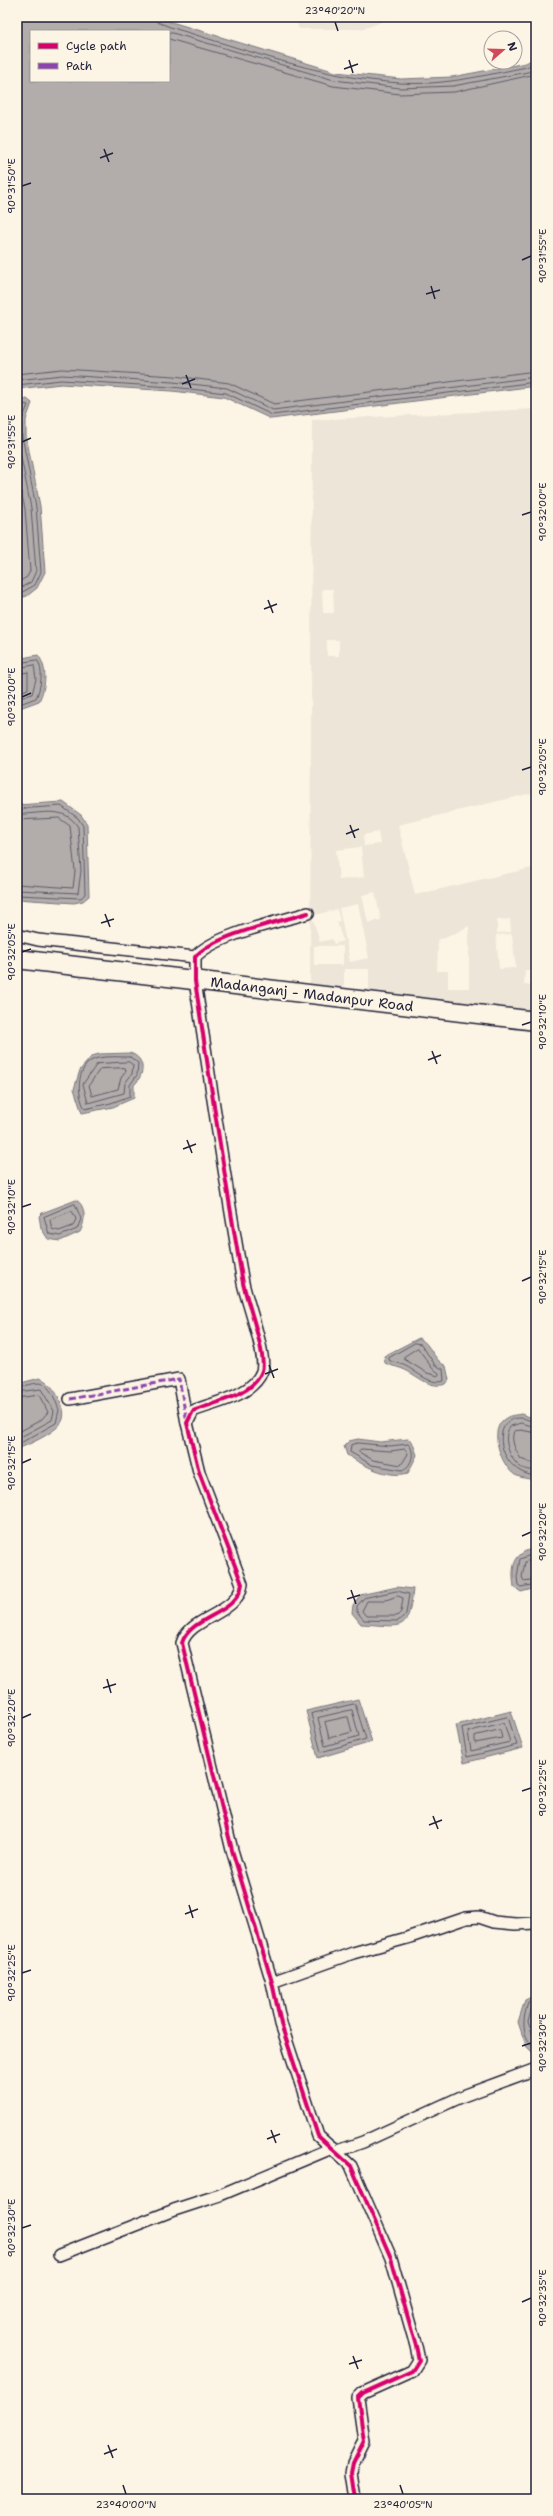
<svg xmlns="http://www.w3.org/2000/svg" width="553" height="2516" font-family="'Shantell Sans',sans-serif">
	<style>
		.built { fill: #ece5d8; fill-rule: evenodd }
		.water { fill: #b2adab; stroke: #78757e; fill-rule: evenodd }
		.lines { fill: none; stroke-linecap: round; stroke-linejoin: round }
		.shore { stroke: #5c5a68; stroke-width: 1 }
		.street-casing { stroke: #22223b; stroke-width: 14 }
		.primary-casing { stroke: #22223b; stroke-width: 21 }
		.street { stroke: #fcf5e5; stroke-width: 11 }
		.primary { stroke: #fcf5e5; stroke-width: 18 }
		.quiet { stroke: #8e44ad; stroke-width: 3; stroke-dasharray: 6 3; stroke-linecap: butt }
		.cycleway-casing { stroke: #fcf5e5; stroke-width: 6 }
		.cycleway { stroke: #d6006c; stroke-width: 4 }
		.ticks { fill: none; stroke: #22223b; stroke-width: 1.5 }
		.labels { text-anchor: middle; stroke-width: 4; stroke-linejoin: round; paint-order: stroke }
		.street-label { font-size: 14px; fill: #22223b; stroke: #fcf5e5 }
		.neatline { fill: none; stroke: #22223b; stroke-width: 1.5 }
		.ticks-label { font-size: 10px; text-anchor: middle; fill: #22223b }
	</style>
	<rect width="100%" height="100%" fill="#fcf5e5"/>
	<filter id="ink" filterUnits="userSpaceOnUse"><feTurbulence type="fractalNoise" baseFrequency=".025" numOctaves="2"/><feDisplacementMap in="SourceGraphic" scale="8" xChannelSelector="R" yChannelSelector="G"/><feConvolveMatrix kernelMatrix="1 2 1 2 8 2 1 2 1" color-interpolation-filters="sRGB"/></filter>
	<g filter="url(#ink)">
		<g class="built">
			<polygon points="294,17 394,17 363,29 299,29"/>
			<path d="M536,409V792L398,825L415,895L536,867V971L525,970L524,985L536,986V1023L310,988L312,420ZM322,589H333L334,613H323ZM327,640H339V656H327ZM378,832L380,844L364,846L363,835ZM361,847L364,877L339,880L336,850ZM375,892L381,920L368,923L362,895ZM358,904L369,958L350,962L339,908ZM337,909L340,921L337,922L343,941L334,944L332,939L320,942L312,916ZM510,919L511,932L497,933V920ZM469,926V988H448V971H437L438,939L445,938ZM512,934L516,968L499,969L496,935ZM314,946H343V965H314ZM344,969H369V989H344Z"/>
		</g>
		<g class="water">
			<path d="M17,17H155L336,72L401,79L452,77L526,63L536,57V386L271,419L224,397L172,391L61,384L17,389ZM31,31H169V81H31Z"/>
			<polygon points="17,399 27,399 32,403 26,420 26,436 40,506 45,572 37,588 27,596 17,599"/>
			<path d="M38,655C48,668 46,687 39,701L17,709V659Z"/>
			<polygon points="63,802 81,815 87,824 89,896 83,901 74,903 17,899 17,805"/>
			<path d="M130,1053C146,1058 145,1075 134,1085V1098L113,1107L82,1113L74,1089L80,1070L92,1056L99,1054Z"/>
			<path d="M76,1200C87,1206 85,1223 80,1232L60,1241L48,1239L41,1228L39,1216L42,1213Z"/>
			<path d="M419,1338C431,1344 433,1360 446,1366L449,1380L446,1384C428,1390 416,1373 400,1368C395,1366 390,1366 385,1363L384,1356Z"/>
			<path d="M40,1378C49,1382 54,1389 59,1398C62,1405 65,1411 63,1419C60,1431 28,1445 17,1449V1384Z"/>
			<path d="M521,1414L536,1419V1480C529,1479 521,1478 515,1475C501,1466 487,1428 506,1418C510,1415 517,1415 521,1414Z"/>
			<path d="M358,1439L380,1442L408,1439L412,1441L417,1455L408,1473C387,1479 363,1465 347,1455L344,1446L349,1441Z"/>
			<path d="M536,1548V1588L521,1592L514,1587C511,1567 513,1552 536,1548Z"/>
			<path d="M397,1587L413,1589C408,1634 403,1626 361,1624L352,1613L353,1605L360,1595Z"/>
			<polygon points="358,1699 372,1742 318,1758 306,1711"/>
			<polygon points="511,1711 523,1748 464,1763 456,1725"/>
			<polygon points="536,1995 536,2053 534,2054 526,2046 518,2022 525,2000"/>
		</g>
		<g class="lines">
			<g class="shore">
				<path d="M155,17L157,22L173,28C247,50 322,78 400,83C443,86 485,75 527,67L536,61"/>
				<polyline points="169,32 334,80 400,88 453,86 528,72 536,67"/>
				<polyline points="169,39 333,86 400,94 454,92 536,74"/>
				<polyline points="17,374 62,369 174,376 229,383 274,404 536,371"/>
				<polyline points="17,380 62,375 173,382 227,388 273,410 536,377"/>
				<polyline points="17,385 61,380 172,387 226,393 272,415 536,382"/>
				<polyline points="17,403 28,405 22,420 22,436 36,507 41,572 35,585 17,595"/>
				<polyline points="17,436 31,508 36,571 31,582 17,590"/>
				<polyline points="17,471 25,509 30,571 27,577 17,583"/>
				<path d="M17,663L37,660C44,669 41,688 36,698L17,705"/>
				<polyline points="17,668 34,665 36,679 32,694 17,699"/>
				<polyline points="17,674 28,672 28,689 17,693"/>
				<polyline points="17,809 61,806 78,818 83,826 85,894 81,898 17,895"/>
				<path d="M17,814C40,815 64,804 78,827L81,871L78,893L17,890"/>
				<polyline points="17,820 59,818 70,826 75,871 73,888 17,884"/>
				<path d="M130,1057L138,1063L137,1075L130,1085V1096L111,1103L85,1109C76,1093 76,1063 98,1058C107,1056 121,1057 130,1057Z"/>
				<polygon points="129,1062 133,1065 132,1074 125,1083 124,1093 88,1103 83,1084 97,1064"/>
				<polygon points="125,1068 126,1071 121,1078 118,1089 92,1096 89,1085 100,1069"/>
				<polygon points="75,1204 81,1219 77,1229 60,1236 49,1234 44,1217"/>
				<polygon points="72,1211 76,1219 73,1226 59,1231 52,1229 50,1220"/>
				<path d="M415,1343L421,1344L435,1365L443,1369L444,1381C428,1386 414,1368 401,1364C396,1362 393,1363 389,1360V1358Z"/>
				<polygon points="418,1348 432,1368 439,1373 439,1376 427,1373 404,1359 404,1357"/>
				<path d="M17,1387C24,1387 32,1383 39,1383C50,1383 56,1402 59,1410L56,1423L17,1445"/>
				<polyline points="17,1392 41,1389 54,1411 52,1420 17,1439"/>
				<polyline points="17,1398 39,1395 48,1412 41,1420 17,1433"/>
				<path d="M536,1422C531,1422 526,1418 521,1418C489,1417 497,1473 536,1476"/>
				<path d="M536,1427L521,1423L511,1426C502,1435 508,1454 516,1463C520,1469 529,1470 536,1471"/>
				<path d="M536,1433L521,1430L514,1431C510,1441 516,1451 521,1459L536,1465"/>
				<path d="M358,1443L390,1446L408,1444C416,1451 412,1467 402,1470L372,1465L350,1452L351,1445Z"/>
				<polygon points="361,1449 390,1451 405,1449 408,1454 401,1465 373,1460 359,1452"/>
				<polyline points="536,1553 520,1559 517,1577 518,1585 521,1587 536,1584"/>
				<polyline points="536,1558 525,1562 522,1577 524,1581 536,1579"/>
				<polygon points="397,1591 409,1594 406,1614 398,1621 364,1620 357,1612 357,1606 364,1598"/>
				<polygon points="398,1596 403,1598 401,1612 397,1616 366,1616 362,1611 367,1601 383,1601"/>
				<polygon points="355,1704 366,1739 321,1752 311,1714"/>
				<polygon points="352,1710 359,1736 325,1746 318,1718"/>
				<polygon points="348,1717 352,1732 329,1738 325,1722"/>
				<polygon points="508,1717 517,1745 467,1757 462,1728"/>
				<polygon points="504,1723 510,1742 471,1751 468,1732"/>
				<polygon points="500,1730 502,1738 475,1743 475,1736"/>
				<path d="M536,1999L528,2003C522,2021 521,2036 536,2050"/>
				<polyline points="536,2005 532,2007 528,2022 536,2043"/>
			</g>
			<g class="street-casing">
				<g id="street">
					<path d="M308,913C278,922 214,935 195,957V981C210,1081 225,1182 243,1283C247,1302 267,1355 262,1371C253,1396 215,1402 193,1411L187,1423L199,1472L242,1584C238,1615 190,1616 182,1643L232,1850L272,1982L281,2024L318,2136L351,2166L391,2258L416,2346L419,2360L412,2371L363,2393L358,2398L364,2441L353,2463L351,2473L355,2499"/>
					<polyline points="17,935 38,940 195,957"/>
					<polyline points="70,1399 179,1379 187,1423"/>
					<polyline points="272,1982 353,1953 407,1938 466,1918 479,1917 494,1922 515,1924 536,1923"/>
					<polyline points="337,2151 363,2142 463,2096 536,2069"/>
					<polyline points="59,2255 174,2210 220,2195 332,2148"/>
				</g>
			</g>
			<g class="primary-casing">
				<polyline id="primary" points="17,959 536,1021"/>
			</g>
			<use href="#street" class="street"/>
			<use href="#primary" class="primary"/>
			<polyline class="quiet" points="70,1399 179,1379 187,1422"/>
			<g class="cycleway-casing">
				<path id="cycleway" d="M308,913C278,922 214,935 195,957V981C210,1081 225,1182 243,1283C247,1302 267,1355 262,1371C253,1396 215,1402 193,1411L187,1423L199,1472L242,1584C238,1615 190,1616 182,1643L232,1850L272,1982L281,2024L318,2136L351,2166L391,2258L416,2346L419,2360L412,2371L363,2393L358,2398L364,2441L353,2463L351,2473L355,2499"/>
			</g>
			<use href="#cycleway" class="cycleway"/>
		</g>
	</g>
	<path class="ticks" d="M335,22L338,31M349,60L353,73M344,69L358,64M104,149L109,162M100,158L113,153M22,186L31,183M522,260L531,256M431,286L435,299M426,294L440,290M186,375L191,388M182,384L195,379M22,442L31,438M522,515L531,512M268,600L273,613M264,609L277,604M22,697L31,693M522,770L531,767M350,825L355,838M346,834L359,829M105,914L110,927M101,923L114,919M22,952L31,949M522,1025L531,1022M432,1051L437,1064M428,1060L441,1055M187,1140L192,1153M183,1149L196,1144M22,1207L31,1204M522,1281L531,1277M269,1365L274,1378M265,1374L278,1369M22,1463L31,1459M522,1536L531,1532M351,1590L356,1604M347,1599L360,1595M107,1679L111,1693M103,1688L116,1684M22,1718L31,1714M522,1791L531,1788M433,1816L438,1829M429,1825L442,1820M189,1905L193,1918M185,1914L198,1909M22,1973L31,1970M522,2046L531,2043M271,2130L276,2143M267,2139L280,2134M22,2228L31,2225M522,2302L531,2298M353,2356L358,2369M349,2364L362,2360M108,2445L113,2458M104,2454L117,2449M123,2485L126,2494M400,2485L403,2494"/>
	<g class="labels">
		<g class="street-label">
			<text transform="translate(312 994) rotate(7)" y="5">Madanganj - Madanpur Road</text>
		</g>
	</g>
	<rect width="553" height="2516" fill="none" stroke="#fcf5e5" stroke-width="44"/>
	<rect x="30" y="30" width="140" height="52" fill="#fcf5e5" stroke="#a5a1a1"/>
	<rect x="38" y="43" width="20" height="6" fill="#d6006c" stroke="#a5a1a1"/>
	<text x="66" y="50" font-size="12" fill="#22223b">Cycle path</text>
	<rect x="38" y="63" width="20" height="6" fill="#8e44ad" stroke="#a5a1a1"/>
	<text x="66" y="70" font-size="12" fill="#22223b">Path</text>
	<g transform="translate(503 50) rotate(70)"><circle r="19" fill="#fcf5e5" stroke="#a5a1a1"/>
	<path d="M0-3L7 15L0 10L-7 15Z" fill="#d1495b"/>
	<text y="-6" font-size="11" font-weight="bold" text-anchor="middle" fill="#22223b">N</text>
	</g>
	<rect x="22" y="22" width="509" height="2472" class="neatline"/>
	<g class="ticks-label">
		<text x="335" y="14">23°40'20"N</text>
		<text transform="translate(11 186) rotate(-90)" y="4">90°31'50"E</text>
		<text transform="translate(542 256) rotate(-90)" y="4">90°31'55"E</text>
		<text transform="translate(11 442) rotate(-90)" y="4">90°31'55"E</text>
		<text transform="translate(542 512) rotate(-90)" y="4">90°32'00"E</text>
		<text transform="translate(11 697) rotate(-90)" y="4">90°32'00"E</text>
		<text transform="translate(542 767) rotate(-90)" y="4">90°32'05"E</text>
		<text transform="translate(11 952) rotate(-90)" y="4">90°32'05"E</text>
		<text transform="translate(542 1022) rotate(-90)" y="4">90°32'10"E</text>
		<text transform="translate(11 1207) rotate(-90)" y="4">90°32'10"E</text>
		<text transform="translate(542 1277) rotate(-90)" y="4">90°32'15"E</text>
		<text transform="translate(11 1463) rotate(-90)" y="4">90°32'15"E</text>
		<text transform="translate(542 1532) rotate(-90)" y="4">90°32'20"E</text>
		<text transform="translate(11 1718) rotate(-90)" y="4">90°32'20"E</text>
		<text transform="translate(542 1788) rotate(-90)" y="4">90°32'25"E</text>
		<text transform="translate(11 1973) rotate(-90)" y="4">90°32'25"E</text>
		<text transform="translate(542 2043) rotate(-90)" y="4">90°32'30"E</text>
		<text transform="translate(11 2228) rotate(-90)" y="4">90°32'30"E</text>
		<text transform="translate(542 2298) rotate(-90)" y="4">90°32'35"E</text>
		<text x="126" y="2508">23°40'00"N</text>
		<text x="403" y="2508">23°40'05"N</text>
	</g>
</svg>
